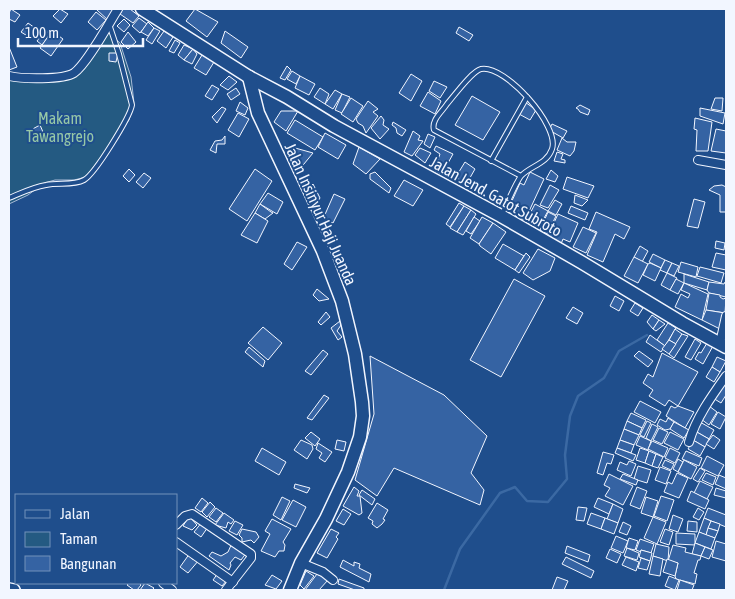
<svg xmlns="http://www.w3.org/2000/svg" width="735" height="599" font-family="'Asap Condensed',sans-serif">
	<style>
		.green { fill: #245a82; stroke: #a8bbd7 }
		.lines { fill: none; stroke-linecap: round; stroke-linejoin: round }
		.stream { stroke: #3b69a3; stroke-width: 2.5 }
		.building { fill: #3563a3; stroke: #f2f6ff }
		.lane-casing { stroke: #f2f6ff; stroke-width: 6 }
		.street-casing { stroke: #f2f6ff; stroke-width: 10 }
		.secondary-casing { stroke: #f2f6ff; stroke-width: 14 }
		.primary-casing { stroke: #f2f6ff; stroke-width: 15 }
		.lane { stroke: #1f4e8c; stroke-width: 4 }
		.street { stroke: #1f4e8c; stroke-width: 8 }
		.secondary { stroke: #1f4e8c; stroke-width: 11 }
		.primary { stroke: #1f4e8c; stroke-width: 12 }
		.labels { text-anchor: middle; stroke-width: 4; stroke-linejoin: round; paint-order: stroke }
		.park-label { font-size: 16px; fill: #97c8a6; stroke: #1f4e8c }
		.street-label { font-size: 16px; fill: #f2f6ff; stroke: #1f4e8c }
	</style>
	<rect width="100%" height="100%" fill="#1f4e8c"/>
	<polygon class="green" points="108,32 120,43 131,77 134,103 129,120 86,177 74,180 55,180 44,183 28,195 9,204 9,73 17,77 78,73"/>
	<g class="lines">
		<polyline class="stream" points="444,590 460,549 500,493 515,487 527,501 548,502 567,479 565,455 570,416 578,396 604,378 619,351 647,335"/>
	</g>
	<g class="building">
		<polygon points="11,9 20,15 15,22 9,19 9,13"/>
		<polygon points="60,9 68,14 61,23 53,16"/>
		<polygon points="98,9 117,9 109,21 97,10"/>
		<polygon points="123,9 130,9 139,16 133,23 120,14"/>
		<polygon points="195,9 218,22 207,37 186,21"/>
		<polygon points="96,12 106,20 97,30 88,22"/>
		<polygon points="139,18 147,24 140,33 132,26"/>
		<polygon points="124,19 130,25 124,32 117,26"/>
		<polygon points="148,22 154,28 148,36 141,32"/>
		<polygon points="28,23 35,28 29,37 21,32"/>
		<polygon points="459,27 473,35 469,41 456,33"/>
		<polygon points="154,28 160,31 152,44 146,40"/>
		<polygon points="45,30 50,34 42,45 37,41"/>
		<polygon points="52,31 63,39 51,56 40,48"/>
		<polygon points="164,31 173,37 166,48 157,41"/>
		<polygon points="225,31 248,47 241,58 221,43"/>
		<polygon points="128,32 136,42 128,49 121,42"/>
		<polygon points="175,40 180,43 174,53 169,51"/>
		<polygon points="184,45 193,49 184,60 178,55"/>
		<polygon points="9,47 17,67 9,70"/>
		<polygon points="193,49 197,54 192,64 184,60"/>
		<polygon points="109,53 118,53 116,62 109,61"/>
		<polygon points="202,55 214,62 206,75 194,68"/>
		<polygon points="287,66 291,70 285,80 280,78"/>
		<polygon points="292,71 300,76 296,84 287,79"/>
		<polygon points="411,74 422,81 411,101 399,93"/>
		<polygon points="229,76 237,82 228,90 220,85"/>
		<polygon points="300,76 315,84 309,95 295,88"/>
		<polygon points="434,81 447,87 440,98 429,91"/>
		<polygon points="212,85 219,89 212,100 205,96"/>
		<polygon points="236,88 240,94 231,100 227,94"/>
		<polygon points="320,88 329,94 325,104 314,97"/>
		<polygon points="335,90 342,94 333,109 325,104"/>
		<polygon points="428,92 441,101 435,114 420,106"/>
		<polygon points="342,94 350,97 342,113 335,110"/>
		<polygon points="472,96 500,112 483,140 455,125"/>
		<polygon points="351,98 363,106 353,122 341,114"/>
		<polygon points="715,98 723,98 722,111 711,109"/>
		<polygon points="368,101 378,109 373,112 378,116 366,133 363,126 358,123 356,119"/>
		<polygon points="240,102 248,108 245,115 236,111"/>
		<polygon points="525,102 536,110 530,120 519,114"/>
		<polygon points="580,105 590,110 588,115 580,112 578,109 576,108"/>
		<polygon points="222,107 226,109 217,123 212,117"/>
		<polygon points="700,108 725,113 723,124 700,116"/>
		<polygon points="281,111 298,111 286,131 274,122"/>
		<polygon points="238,113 249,119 239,137 228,130"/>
		<polygon points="381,116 384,120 383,125 389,129 380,139 371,128"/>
		<polygon points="695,118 712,122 708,151 696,151 697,130 694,129"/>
		<polygon points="295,120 323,137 315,150 287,133"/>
		<polygon points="393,122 406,130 402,136 397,133 396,128 392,125"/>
		<polygon points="552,124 567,131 563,138 549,130"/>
		<polygon points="40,125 43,132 30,139 27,132"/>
		<polygon points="716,129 726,131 726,153 711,151"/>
		<polygon points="413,131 420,136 418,140 423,141 412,156 404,152"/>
		<polygon points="325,133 346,145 338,159 318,147"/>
		<polygon points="428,134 435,137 430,148 424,144"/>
		<polygon points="225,136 225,144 217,144 216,153 210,150 215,141 222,140"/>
		<polygon points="562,138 567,142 576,142 574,151 570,156 557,150"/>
		<polygon points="288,146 313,153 299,170 293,165"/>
		<polygon points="436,146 453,154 442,174 434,170 440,154 434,150"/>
		<polygon points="359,147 380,159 366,174 353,164"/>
		<polygon points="420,148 431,153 425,163 415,155"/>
		<polygon points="557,152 563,154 561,159 565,160 565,163 554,161"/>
		<polygon points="465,162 475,169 467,183 460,182 457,175"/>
		<polygon points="129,169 135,175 129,182 123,176"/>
		<polygon points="255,169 272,181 247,221 229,209"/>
		<polygon points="551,170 558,176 555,182 546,179"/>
		<polygon points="375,172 391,188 389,193 370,179 370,174"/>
		<polygon points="530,172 544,179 525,220 515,216 515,211 511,207 512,203 511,203 520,183 524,185"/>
		<polygon points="144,173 151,178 143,188 136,182"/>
		<polygon points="567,177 594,186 588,198 563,189"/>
		<polygon points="404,180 423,190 413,206 394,196"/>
		<polygon points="313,184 320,198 314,207 307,191"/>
		<polygon points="550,185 559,190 548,208 540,205"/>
		<polygon points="722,185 726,187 726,212 720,212 720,195 709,190 714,186"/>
		<polygon points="268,193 283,202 277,214 260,204"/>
		<polygon points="334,194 345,199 333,223 323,219"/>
		<polygon points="575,195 588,200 582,206 574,203"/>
		<polygon points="694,199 705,202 698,228 687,226"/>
		<polygon points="555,200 562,204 556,215 548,211"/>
		<polygon points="459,203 464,206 450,227 446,224"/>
		<polygon points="260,204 271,212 273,213 265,219 255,213"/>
		<polygon points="535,204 548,211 539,227 526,221"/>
		<polygon points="464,206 471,210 457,232 450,228"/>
		<polygon points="571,206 588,213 585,220 568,213"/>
		<polygon points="471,210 476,214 463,235 457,232"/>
		<polygon points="548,212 556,216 547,234 540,230"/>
		<polygon points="596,212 630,227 624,239 615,234 603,262 587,255 597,232 589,229"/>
		<polygon points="255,213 268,221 257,243 241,235"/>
		<polygon points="558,214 578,223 570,242 563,239 561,244 547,238"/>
		<polygon points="474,217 480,221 471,234 466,231"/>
		<polygon points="482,217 493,223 479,244 470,238"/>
		<polygon points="493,223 506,232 491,254 480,246 479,244"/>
		<polygon points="583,227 596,233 586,253 573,247"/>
		<polygon points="716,241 725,243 724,250 715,248"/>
		<polygon points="297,242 307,247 292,270 284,264"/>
		<polygon points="503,244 524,256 515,270 495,258"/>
		<polygon points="640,246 648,251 642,262 634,257"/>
		<polygon points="538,249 555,258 550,271 533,280 523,273"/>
		<polygon points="526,253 530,257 519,273 515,270"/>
		<polygon points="716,253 726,255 726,270 712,267"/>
		<polygon points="653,254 665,260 661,268 649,262"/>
		<polygon points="634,257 648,264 638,283 624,276"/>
		<polygon points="665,260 672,263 667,273 660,270"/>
		<polygon points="681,262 698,267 696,277 678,272"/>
		<polygon points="650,263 661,268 655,281 643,275 648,264"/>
		<polygon points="672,263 679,266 674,276 667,273"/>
		<polygon points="700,267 724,273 721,283 697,276"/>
		<polygon points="667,273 677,278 670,290 661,285"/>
		<polygon points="684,274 709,282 707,290 684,283"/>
		<polygon points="514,279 545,296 501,377 470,360"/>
		<polygon points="676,279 684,283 678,294 670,290"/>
		<polygon points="709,282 724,284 725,282 726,282 726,297 709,293 707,290"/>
		<polygon points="684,283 708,294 702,320 675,307 681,294 688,298 690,294 681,290"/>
		<polygon points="317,289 329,299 319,301 313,295"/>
		<polygon points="709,293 720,295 720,297 723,299 726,298 725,313 706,310"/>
		<polygon points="615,296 624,301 619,311 610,306"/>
		<polygon points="635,303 643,308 638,316 630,311"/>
		<polygon points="573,307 583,313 577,324 566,318"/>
		<polygon points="706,310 725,313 720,329 702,320"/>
		<polygon points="326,312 330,317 321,325 318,322"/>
		<polygon points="652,315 659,320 653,329 647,322"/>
		<polygon points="659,320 665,324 656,331 653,329"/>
		<polygon points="340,321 341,325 337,331 342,337 338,340 331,328"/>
		<polygon points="668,323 676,328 665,346 657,340"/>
		<polygon points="263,327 282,343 268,360 248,343"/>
		<polygon points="675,329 682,334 676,344 669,340"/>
		<polygon points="682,334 688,336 674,358 669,354"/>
		<polygon points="650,335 665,346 661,352 646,342"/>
		<polygon points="695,339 701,343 691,360 685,357"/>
		<polygon points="669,340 676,344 669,354 662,349"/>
		<polygon points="707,343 713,346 703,364 695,359 699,352 701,353"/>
		<polygon points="249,347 265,361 263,367 245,352"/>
		<polygon points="323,350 328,354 311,375 305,371"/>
		<polygon points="639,351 653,361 648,367 634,356"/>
		<polygon points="662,353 698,372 678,406 669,400 665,406 649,396 653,390 643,383 648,374 653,377"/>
		<polygon points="370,356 444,395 487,436 471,473 484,490 480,505 394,468 377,496 355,480 374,414"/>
		<polygon points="717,357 726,361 720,372 712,367"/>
		<polygon points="712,367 720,372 714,382 706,377"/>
		<polygon points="726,377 726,395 721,403 713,398"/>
		<polygon points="324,395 329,398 312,420 307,418"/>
		<polygon points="640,401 661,412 655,423 634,412"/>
		<polygon points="671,406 675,408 678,406 694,412 685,428 666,416"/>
		<polygon points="709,406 717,412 709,425 701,419"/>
		<polygon points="718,412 726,417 720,429 711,424"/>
		<polygon points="631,413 646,420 642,428 627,421"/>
		<polygon points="668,418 674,422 670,429 665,430 657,425 660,419 666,422"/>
		<polygon points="627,421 642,428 639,435 624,429"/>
		<polygon points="647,421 651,423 644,437 640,435"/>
		<polygon points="674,422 689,430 684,438 670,429"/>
		<polygon points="700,422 714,430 709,439 695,431"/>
		<polygon points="652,424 658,427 651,441 646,438"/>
		<polygon points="659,428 668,432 662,444 653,440"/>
		<polygon points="624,429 639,435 634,445 620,440"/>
		<polygon points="695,431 709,439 705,447 693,440"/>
		<polygon points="311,432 320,439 315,446 305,438"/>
		<polygon points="670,432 684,439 678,450 664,443"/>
		<polygon points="713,435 720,440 714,449 706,444"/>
		<polygon points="640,436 651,441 648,450 636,445"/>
		<polygon points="301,440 312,445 313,449 307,459 294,450"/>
		<polygon points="337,440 346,442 344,451 335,449"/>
		<polygon points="620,440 634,445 631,453 617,448"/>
		<polygon points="693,440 705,447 700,456 688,449"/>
		<polygon points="652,441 668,448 664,457 648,449"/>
		<polygon points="318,443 332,452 325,462 319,458 322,453 316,449"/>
		<polygon points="262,448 286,462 279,475 255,461"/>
		<polygon points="617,448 636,455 633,461 615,453"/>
		<polygon points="640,448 649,451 645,463 636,460"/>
		<polygon points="670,448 680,453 675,463 665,458"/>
		<polygon points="649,451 656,454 652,466 645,463"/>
		<polygon points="686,451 702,458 699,466 682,459"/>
		<polygon points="603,452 614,455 611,464 607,463 603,475 597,473"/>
		<polygon points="656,454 663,457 658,468 652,466"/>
		<polygon points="707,456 724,465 718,476 701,468"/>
		<polygon points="678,459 683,462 678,472 673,469"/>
		<polygon points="665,460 674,464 671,470 662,466"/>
		<polygon points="684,460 697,467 691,479 678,472"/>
		<polygon points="629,461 636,464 631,476 617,470 620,462 627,465"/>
		<polygon points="638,466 651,470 647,483 634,479"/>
		<polygon points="660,467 671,471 666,484 655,480"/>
		<polygon points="700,468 705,471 698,482 693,479"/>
		<polygon points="677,473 688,478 679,498 664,492 668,482 672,484"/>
		<polygon points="706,473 716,477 713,485 702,480"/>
		<polygon points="609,474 633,486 623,505 605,496 610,488 604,485"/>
		<polygon points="623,474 638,480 636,485 620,479"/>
		<polygon points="719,475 726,478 726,489 715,484"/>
		<polygon points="700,481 713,487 707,499 694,493"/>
		<polygon points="295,484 310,488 307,493 294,488"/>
		<polygon points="354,487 359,491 357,496 360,496 362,513 359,515 343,506"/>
		<polygon points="637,487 647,491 640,509 630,505"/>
		<polygon points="716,488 726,491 726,498 714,495"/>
		<polygon points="362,490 375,499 372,505 359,495"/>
		<polygon points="691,491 709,500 705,509 687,501"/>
		<polygon points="661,496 674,500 667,521 654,516"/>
		<polygon points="282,497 290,501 281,520 273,515"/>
		<polygon points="646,497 658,501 653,517 641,513"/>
		<polygon points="202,498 208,503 201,512 195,508"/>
		<polygon points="598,498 613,504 609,514 594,507"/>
		<polygon points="293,500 306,507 296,527 282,520"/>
		<polygon points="210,502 215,507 207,517 202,512"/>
		<polygon points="377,503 388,510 383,519 385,520 382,524 377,528 372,524 373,521 368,518"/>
		<polygon points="613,504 623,509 618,523 607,519"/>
		<polygon points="578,507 587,508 584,521 576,520"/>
		<polygon points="216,508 223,513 216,522 209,517"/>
		<polygon points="698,508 704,512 699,520 693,517"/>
		<polygon points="708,508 726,515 726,527 704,518"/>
		<polygon points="343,509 351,514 344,525 336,521"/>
		<polygon points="224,513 234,520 231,524 228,522 226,528 215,525"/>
		<polygon points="591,513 605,518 601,529 587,524"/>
		<polygon points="673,515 683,519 678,532 669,529"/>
		<polygon points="189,516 197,525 192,530 183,526"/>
		<polygon points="653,517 666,522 657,544 644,538"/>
		<polygon points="605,518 618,523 614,534 601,529"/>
		<polygon points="704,518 711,521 706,535 699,532"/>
		<polygon points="272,519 291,529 283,542 285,545 284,551 279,551 275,557 261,551 270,534 265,531"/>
		<polygon points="235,521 243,525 237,535 229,531"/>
		<polygon points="688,521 697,522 697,532 687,531"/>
		<polygon points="711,521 720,524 718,531 708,528"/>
		<polygon points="202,522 208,527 201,537 194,532"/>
		<polygon points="623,522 631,526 627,535 619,532"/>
		<polygon points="708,528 718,531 715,538 706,535"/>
		<polygon points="242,529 256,532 259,537 254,543 251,540 242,542 242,538 239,535"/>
		<polygon points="331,529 339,533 336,537 338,539 327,558 317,553"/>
		<polygon points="665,529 673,532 669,545 660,542"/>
		<polygon points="699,532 715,538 711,549 695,543"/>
		<polygon points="676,533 695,534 695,545 676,544"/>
		<polygon points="616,536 628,541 623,553 611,548"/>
		<polygon points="629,538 638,541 635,550 626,548"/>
		<polygon points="640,539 654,544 651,553 641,550 641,552 636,550"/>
		<polygon points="716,541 726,544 726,561 712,557"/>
		<polygon points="232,543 247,552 241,560 235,557 230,563 231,565 229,570 209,556 212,552 221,556 228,552"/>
		<polygon points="695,543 705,547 701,556 692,554"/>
		<polygon points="656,544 669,547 668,561 653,556"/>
		<polygon points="673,545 686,548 685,552 701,556 700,560 698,560 694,573 697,574 695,584 676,579 675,576 678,563 668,561"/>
		<polygon points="567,546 590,555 588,562 565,553"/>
		<polygon points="705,547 713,550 709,559 701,556"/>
		<polygon points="627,548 639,553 637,560 624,556"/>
		<polygon points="610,549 621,554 617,563 606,558"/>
		<polygon points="641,550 652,553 650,561 639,557"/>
		<polygon points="190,553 192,559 199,560 188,573 180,567"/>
		<polygon points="653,556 663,559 660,576 649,574"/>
		<polygon points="566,557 594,571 591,578 562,564"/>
		<polygon points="626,557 639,562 636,571 622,565"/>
		<polygon points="641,558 650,561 647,570 638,568"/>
		<polygon points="667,559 678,563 675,576 663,572"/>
		<polygon points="343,560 354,566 354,562 360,564 359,568 371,574 369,582 340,567"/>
		<polygon points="306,571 314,576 304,589 300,585"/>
		<polygon points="218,573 227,580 222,586 213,580"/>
		<polygon points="317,574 328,580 319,590 305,590"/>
		<polygon points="272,575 282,581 276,589 265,585"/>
		<polygon points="669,576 679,580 675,590 665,586"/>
		<polygon points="557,577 568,581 564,590 552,590"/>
		<polygon points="339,579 364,588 364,590 355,590 338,584"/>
		<polygon points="680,580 694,585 692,590 677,590"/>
		<polygon points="129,583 139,583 141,585 137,590 134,590 127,585"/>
		<polygon points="145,583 154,588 152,590 140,590"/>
	</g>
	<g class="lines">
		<g class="lane-casing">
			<g id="lane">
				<polyline points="491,161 527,97"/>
				<path d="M9,198C21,193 33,187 46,185C58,182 73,186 84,180C95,174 130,117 132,105L119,54L109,24"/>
				<path d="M502,214C507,204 515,184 521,176C530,166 547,164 552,149C560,126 505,64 481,69C472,71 454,96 447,104C442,112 431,120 434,130L521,176"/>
			</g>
		</g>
		<g class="street-casing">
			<g id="street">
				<path d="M9,76C22,79 63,80 74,73C87,64 109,23 118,9"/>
				<polyline points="698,160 726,165"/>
				<polyline points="720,343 726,316"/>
				<path d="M689,442C696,418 711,397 726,376"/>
				<polyline points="176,525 185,516 192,514 251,554 251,558 226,590"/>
				<polyline points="176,542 233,582"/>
				<polyline points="301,563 323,572 333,580"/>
				<polyline points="163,583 172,590"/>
			</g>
		</g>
		<g class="secondary-casing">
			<polyline id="secondary" points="9,589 14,590"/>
		</g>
		<g class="primary-casing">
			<g id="primary">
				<polyline points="142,9 249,77 287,97 334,126 501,216 581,262 682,323 726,347"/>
				<polyline points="249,77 258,113 323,251 342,301 355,354 362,402 363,416 360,437 348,472 326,519 301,563 290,590"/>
			</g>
		</g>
		<use href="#lane" class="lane"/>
		<use href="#street" class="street"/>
		<use href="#secondary" class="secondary"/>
		<use href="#primary" class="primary"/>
	</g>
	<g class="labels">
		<g class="park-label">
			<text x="60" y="124">Makam<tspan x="60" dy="18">Tawangrejo</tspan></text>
		</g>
		<g class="street-label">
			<text transform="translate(496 196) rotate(29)" y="6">Jalan Jend. Gatot Subroto</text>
			<text transform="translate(321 214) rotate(66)" y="6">Jalan Insinyur Haji Juanda</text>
		</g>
	</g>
	<rect width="735" height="599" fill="none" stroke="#f2f6ff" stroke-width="20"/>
	<rect x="15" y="494" width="162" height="90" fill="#1f4e8c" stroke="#7391ba"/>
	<rect x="25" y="510" width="25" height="8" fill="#1f4e8c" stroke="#7391ba"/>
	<text x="60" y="519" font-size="15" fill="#f2f6ff">Jalan</text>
	<rect x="25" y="532" width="25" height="15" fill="#245a82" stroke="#7391ba"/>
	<text x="60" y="544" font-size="15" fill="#f2f6ff">Taman</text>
	<rect x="25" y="556" width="25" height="15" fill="#3563a3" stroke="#7391ba"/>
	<text x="60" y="569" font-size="15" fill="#f2f6ff">Bangunan</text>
	<path d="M18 38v8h125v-8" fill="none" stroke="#f2f6ff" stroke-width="2.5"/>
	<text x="25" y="38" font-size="15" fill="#f2f6ff" stroke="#1f4e8c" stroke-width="4" paint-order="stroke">100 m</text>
</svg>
